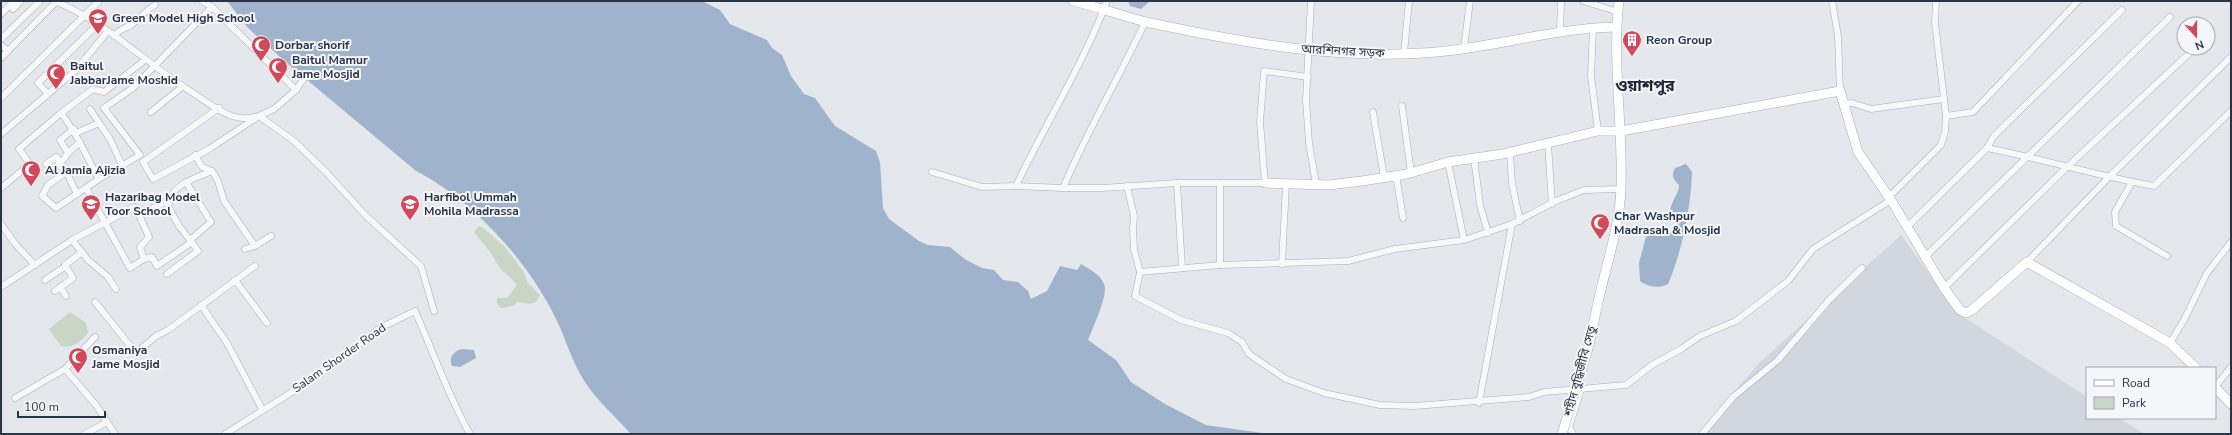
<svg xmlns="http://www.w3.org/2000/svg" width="2232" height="435" font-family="'Nunito Sans','Noto Sans Bengali',sans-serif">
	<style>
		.built { fill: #d2d6de }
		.green { fill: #c9d6c5 }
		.water { fill: #9fb4cc }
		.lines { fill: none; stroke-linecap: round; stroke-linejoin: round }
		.street-casing { stroke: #a9aeb7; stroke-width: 7 }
		.secondary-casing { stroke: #a9aeb7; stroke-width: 10 }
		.street { stroke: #f7f8fa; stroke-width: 6 }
		.secondary { stroke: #fff; stroke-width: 9 }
		.secondary-bridge-casing { stroke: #a9aeb7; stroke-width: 10; stroke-linecap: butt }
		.secondary-bridge { stroke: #fff; stroke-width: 9 }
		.labels { text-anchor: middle; stroke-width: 4; stroke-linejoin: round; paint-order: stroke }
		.poi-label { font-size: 12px; font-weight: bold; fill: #2b3445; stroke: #f4f6f9; text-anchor: start }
		.street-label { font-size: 12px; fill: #2b3445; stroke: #f4f6f9 }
		.district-label { font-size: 16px; font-weight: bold; fill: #1d2536; stroke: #f4f6f9 }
	</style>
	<rect width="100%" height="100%" fill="#e4e7ec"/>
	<polygon class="built" points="1901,235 1959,314 2087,397 2087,418 2119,418 2144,434 1699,434 1758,364"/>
	<g class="green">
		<path d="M478,227H482L504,246L523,271L528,283L540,295L536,302L530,304L518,302C514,306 507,308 501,308L497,303V298H507L517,285C513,279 509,277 504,272C498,267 495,259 490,252C485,245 479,239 474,232Z"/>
		<path d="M70,312L86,323L88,332C84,341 71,349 61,346L49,329Z"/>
	</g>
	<g class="water">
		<path d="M227,1H702L720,10L730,24L767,40L772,48L782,55L791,76L804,94L815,98L835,126L876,151L880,162L883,208L889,219L919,241L928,245L950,247L966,260L982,268L994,270L1003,280L1018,282L1028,291L1031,299L1047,291L1060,266L1077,270L1081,264C1089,269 1100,274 1104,284C1109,294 1092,329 1088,340L1116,360L1131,382L1165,404L1206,425L1269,434H631C616,417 597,401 585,382C571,361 565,335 553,313C525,258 471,199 416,171L288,64L248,28Z"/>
		<polygon points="1128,1 1150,1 1141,9 1130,6"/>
		<path d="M1686,164L1692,172C1691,206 1682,252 1668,284C1659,289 1648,287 1640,281L1639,263L1645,240L1647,235L1673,232L1677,228L1676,223L1670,217C1669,201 1679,196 1679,185C1673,179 1671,176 1675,168Z"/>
		<path d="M462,349L474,350L476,358L460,367L452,366C448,357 454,351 462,349Z"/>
	</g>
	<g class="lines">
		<g class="street-casing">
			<g id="street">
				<path d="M54,1C106,21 145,63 190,91C203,99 217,111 232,116C240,119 246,119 255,117"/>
				<polyline points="202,1 212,7 296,90"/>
				<path d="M1107,1C1083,65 1045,124 1016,186L1063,188C1087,131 1119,78 1145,22"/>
				<polyline points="1311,1 1306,100 1309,143 1316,184"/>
				<polyline points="1583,1 1615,11"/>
				<polyline points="1832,1 1838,36 1840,91"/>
				<polyline points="13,9 21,1"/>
				<polyline points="1,14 14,1"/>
				<polyline points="1593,28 1591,76 1598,131"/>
				<polyline points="1560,32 1561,1"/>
				<path d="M114,36C122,27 124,30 132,24C141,18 146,10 155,5"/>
				<polyline points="1,39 40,1"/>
				<polyline points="1,45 8,51"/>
				<polyline points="1464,48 1470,1"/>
				<polyline points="1404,53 1409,1"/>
				<polyline points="1,58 56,2"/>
				<polyline points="48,94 38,83 98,24"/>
				<polyline points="1,98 99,1"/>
				<polyline points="1843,104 1852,103 1871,109 1944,99"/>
				<polyline points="1402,106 1411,173"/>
				<polyline points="219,108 143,162 153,179 209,149 259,116 274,109 296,90 304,78"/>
				<polyline points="90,109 99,123"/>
				<polyline points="151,112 182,87"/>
				<polyline points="1373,112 1384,177"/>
				<path d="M61,113C77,133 86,156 99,179"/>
				<polyline points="259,116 294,141 326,172 366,216 421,266 434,311"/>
				<polyline points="1946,116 1973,112 2078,1"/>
				<polyline points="76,133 99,123 110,139 122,165"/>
				<polyline points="1,134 75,71 108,31"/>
				<polyline points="1548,144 1552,204"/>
				<path d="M1987,148C2043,159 2098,176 2154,186L2231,111"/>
				<polyline points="68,153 80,142"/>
				<polyline points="1510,153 1512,184 1520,221"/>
				<polyline points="56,157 65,173 48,185 42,196 56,208 99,179 140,155 104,108 133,88 212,7"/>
				<polyline points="1474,158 1480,205 1488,233"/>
				<polyline points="1448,162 1464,240"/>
				<polyline points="46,164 56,157 61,163 68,153 60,140 74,129"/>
				<polyline points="65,169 77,194"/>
				<polyline points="212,171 218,181 224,201 255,246 271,236"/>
				<polyline points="932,172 982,187 1016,186"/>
				<polyline points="1396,175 1403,218"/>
				<polyline points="2132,182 2115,212 2116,226 2167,256"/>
				<polyline points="1177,183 1182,268"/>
				<polyline points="1220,183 1220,265"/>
				<polyline points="1127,186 1134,216 1133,229 1134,250 1140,272"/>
				<polyline points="1,188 30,164 19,149 61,113 93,89 104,92 145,60"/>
				<polyline points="86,188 130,268 144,259"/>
				<polyline points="1063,188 1103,188 1177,183 1265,183 1260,122 1264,71 1308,77"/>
				<polyline points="1621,189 1584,190 1556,201 1512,224 1464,240 1395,249 1348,261 1220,265 1140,272 1135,296 1181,320 1228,333 1242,342 1249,354 1286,379 1324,393 1380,405 1414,406 1529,397 1544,392 1626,385 1652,365 1681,349 1700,336 1736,321 1788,281 1813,249 1891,200"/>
				<polyline points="1889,197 1941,145 1945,132 1946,116 1935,23 1936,1"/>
				<polyline points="171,198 168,206 179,226 190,240"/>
				<polyline points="139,215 149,237 140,247 144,259 152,257 157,266 192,242"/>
				<polyline points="1,224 16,245 35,265"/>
				<polyline points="1907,227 1987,148 1994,136 2122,10"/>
				<polyline points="72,240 88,260 108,277 116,289"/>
				<polyline points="245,249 255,246"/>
				<polyline points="1925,257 2170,17"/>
				<polyline points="2027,262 2108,178 2231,57"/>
				<polyline points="1282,264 1286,184"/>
				<polyline points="167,274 198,251 190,240 211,222 186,182"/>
				<polyline points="45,280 66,266"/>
				<polyline points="235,280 267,323"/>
				<path d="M1,287L72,240L134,207L139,215L169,200C176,183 196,178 212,171L202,167L195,155"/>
				<polyline points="60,287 66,296"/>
				<polyline points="1944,288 2067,167 2195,48"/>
				<polyline points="55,291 73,278 65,265 82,252"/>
				<polyline points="95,302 136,353 156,336 168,330 255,266"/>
				<polyline points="201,305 227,343 262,409"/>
				<polyline points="2170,343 2184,320 2207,273 2231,242"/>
				<polyline points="65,369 96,405 115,434"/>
				<polyline points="2215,387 2231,367"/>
				<polyline points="15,398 65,369 95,337"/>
				<polyline points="1479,403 1512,224"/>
				<polyline points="85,434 107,422"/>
				<path d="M225,434L316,377L380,328L415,311C433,351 448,396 470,434"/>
				<polyline points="1573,434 1569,427 1581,390"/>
				<polyline points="1702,434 1733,397 1778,360 1829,300 1862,268"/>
			</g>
		</g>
		<g class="secondary-casing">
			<g id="secondary">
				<path d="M1073,1C1098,7 1122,16 1146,22C1244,43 1345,62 1446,51C1503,45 1558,28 1616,27"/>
				<polyline points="1265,183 1329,185 1362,181 1407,174 1448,162 1503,154 1598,131 1621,131 1840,91 1858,152 1891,200 1944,288 1960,310 1966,313 1972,310 2027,262 2170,343 2196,368"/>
				<path d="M1597,307C1605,268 1620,227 1621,187C1623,125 1612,62 1619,1"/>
				<polyline points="2215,387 2231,404"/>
			</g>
		</g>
		<use href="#street" class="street"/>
		<use href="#secondary" class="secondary"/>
		<g class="secondary-bridge-casing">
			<polyline id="secondary-bridge" points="1562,434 1589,345 1597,307"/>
		</g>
		<use href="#secondary-bridge" class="secondary-bridge"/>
	</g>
	<defs>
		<g id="school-pin" transform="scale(1)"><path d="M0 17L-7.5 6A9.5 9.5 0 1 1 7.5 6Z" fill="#d1495b" stroke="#f4f6f9"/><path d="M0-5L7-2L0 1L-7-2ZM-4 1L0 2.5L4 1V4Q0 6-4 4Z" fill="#fff"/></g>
		<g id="building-pin" transform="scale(1)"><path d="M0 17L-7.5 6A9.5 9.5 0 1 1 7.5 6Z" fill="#d1495b" stroke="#f4f6f9"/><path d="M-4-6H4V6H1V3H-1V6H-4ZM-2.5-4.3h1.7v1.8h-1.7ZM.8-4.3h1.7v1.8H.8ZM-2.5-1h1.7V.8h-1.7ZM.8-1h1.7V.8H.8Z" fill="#fff"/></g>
		<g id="mosque-pin" transform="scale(1)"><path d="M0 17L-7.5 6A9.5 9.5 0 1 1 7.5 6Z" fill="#d1495b" stroke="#f4f6f9"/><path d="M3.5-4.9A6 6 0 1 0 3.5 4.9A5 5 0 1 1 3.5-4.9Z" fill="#fff"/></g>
	</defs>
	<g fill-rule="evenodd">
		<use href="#school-pin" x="98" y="18"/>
		<use href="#building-pin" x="1632" y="40"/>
		<use href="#mosque-pin" x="261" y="45"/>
		<use href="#mosque-pin" x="278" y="67"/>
		<use href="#mosque-pin" x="56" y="73"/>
		<use href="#mosque-pin" x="31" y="170"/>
		<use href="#school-pin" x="91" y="204"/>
		<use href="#school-pin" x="410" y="204"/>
		<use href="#mosque-pin" x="1600" y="223"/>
		<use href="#mosque-pin" x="78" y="357"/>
	</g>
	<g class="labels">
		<g class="poi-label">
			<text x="112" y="22">Green Model High School</text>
			<text x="1646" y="44">Reon Group</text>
			<text x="275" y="49">Dorbar shorif</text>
			<text x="292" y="64">Baitul Mamur<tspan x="292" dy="14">Jame Mosjid</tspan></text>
			<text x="70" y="70">Baitul<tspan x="70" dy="14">JabbarJame Moshid</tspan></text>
			<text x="45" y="174">Al Jamia Ajizia</text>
			<text x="105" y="201">Hazaribag Model<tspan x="105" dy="14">Toor School</tspan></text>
			<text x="424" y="201">Harfibol Ummah<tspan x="424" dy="14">Mohila Madrassa</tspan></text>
			<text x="1614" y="220">Char Washpur<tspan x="1614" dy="14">Madrasah &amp; Mosjid</tspan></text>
			<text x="92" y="354">Osmaniya<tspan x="92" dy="14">Jame Mosjid</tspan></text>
		</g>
		<g class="street-label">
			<text transform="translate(1343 51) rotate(3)" y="4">আরশিনগর সড়ক</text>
			<text transform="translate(339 358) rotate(-35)" y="4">Salam Shorder Road</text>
			<text transform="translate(1580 371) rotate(-75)" y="4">শহীদ বুদ্ধিজীবি সেতু</text>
		</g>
		<g class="district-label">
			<text x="1645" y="91">ওয়াশপুর</text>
		</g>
	</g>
	<rect width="2232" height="435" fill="none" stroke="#2b3445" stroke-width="4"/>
	<rect x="2086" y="367" width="130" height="52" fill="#f4f6f9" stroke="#a4a8b1"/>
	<rect x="2094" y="380" width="20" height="6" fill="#ffffff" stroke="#a4a8b1"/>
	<text x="2122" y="387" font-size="12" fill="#2b3445">Road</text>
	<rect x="2094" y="397" width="20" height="12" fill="#c9d6c5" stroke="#a4a8b1"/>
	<text x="2122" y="407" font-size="12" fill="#2b3445">Park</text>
	<g transform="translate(2196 36) rotate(159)"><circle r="19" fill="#f4f6f9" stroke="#a4a8b1"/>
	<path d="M0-3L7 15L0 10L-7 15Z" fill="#d1495b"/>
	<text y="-6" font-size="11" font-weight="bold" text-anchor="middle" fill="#2b3445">N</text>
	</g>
	<path d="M18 411v6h87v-6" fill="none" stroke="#2b3445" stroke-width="2"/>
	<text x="24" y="411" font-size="12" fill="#2b3445" stroke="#f4f6f9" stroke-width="3" paint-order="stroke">100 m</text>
</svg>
